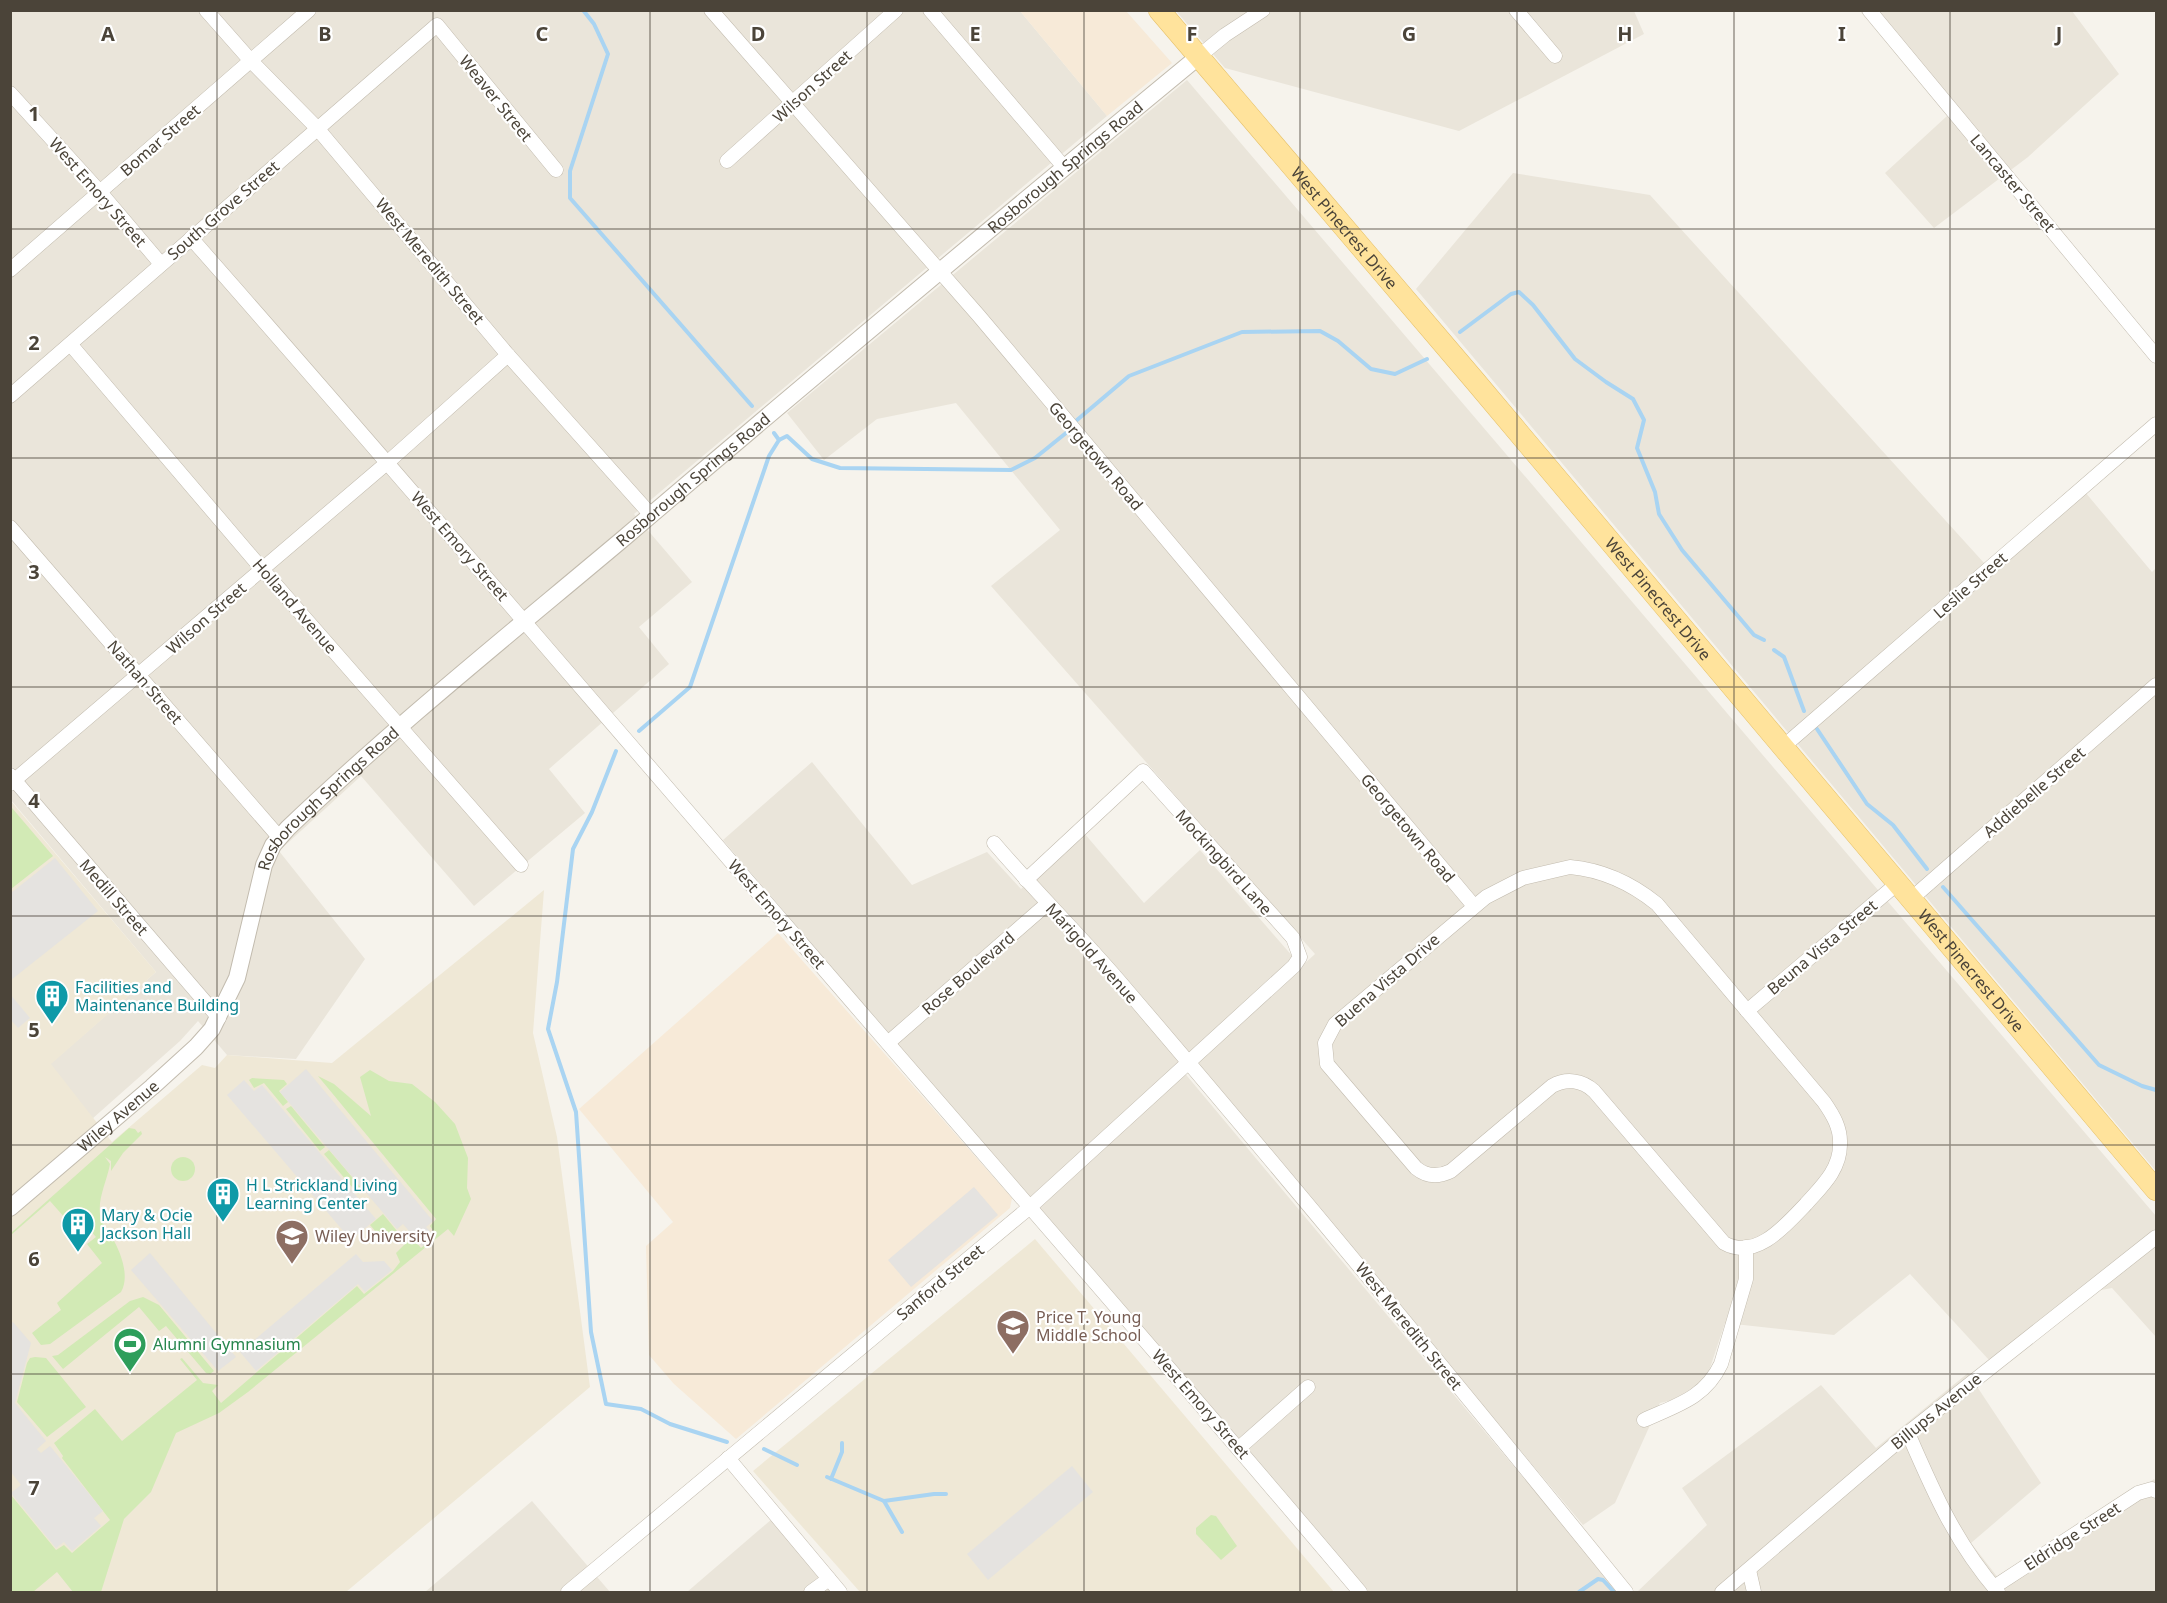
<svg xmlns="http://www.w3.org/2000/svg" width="2167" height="1603" font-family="'Noto Sans',sans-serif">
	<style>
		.residential { fill: #eae5da }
		.commercial { fill: #f7ead8 }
		.education { fill: #efe8d6 }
		.green { fill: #d2eab5 }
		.parking { fill: #e5e3e0 }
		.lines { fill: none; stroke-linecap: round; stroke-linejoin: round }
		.stream { stroke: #a9d4f2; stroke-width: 4 }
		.minor-casing { stroke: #c2bbae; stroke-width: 15 }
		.tertiary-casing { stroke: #c2bbae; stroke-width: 18 }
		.primary-casing { stroke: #e6c16a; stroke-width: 22 }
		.minor { stroke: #fff; stroke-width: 14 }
		.tertiary { stroke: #fff; stroke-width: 16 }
		.primary { stroke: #ffe39c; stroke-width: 21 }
		.grid { fill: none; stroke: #4b4439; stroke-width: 1.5; stroke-opacity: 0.55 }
		.labels { text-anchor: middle; stroke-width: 4.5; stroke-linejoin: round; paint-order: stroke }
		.street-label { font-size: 16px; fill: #4b4439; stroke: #fff }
		.culture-label { font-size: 16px; fill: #0d838f; stroke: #fff; text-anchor: start }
		.education-label { font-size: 16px; fill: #785e54; stroke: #fff; text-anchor: start }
		.leisure-label { font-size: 16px; fill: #27864d; stroke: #fff; text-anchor: start }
		.grid-label { font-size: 20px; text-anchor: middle; font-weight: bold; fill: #4b4439; stroke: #fff; stroke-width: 4.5; stroke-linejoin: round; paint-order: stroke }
	</style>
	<rect width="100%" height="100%" fill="#f6f3ec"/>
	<g class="residential">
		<polygon points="10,11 1020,11 1107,116 634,514 692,582 639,627 669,664 549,769 585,813 474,906 361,776 279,851 365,959 296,1059 227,1055 198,1021 180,1041 92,1119 50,1064 156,972 11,800"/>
		<polygon points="1176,11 1634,11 1644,34 1459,131 1225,68"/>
		<polygon points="1860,11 2072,11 2119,74 2028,157 1934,228 1885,173 1947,116"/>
		<polygon points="1187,80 2156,1216 2156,1337 2112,1288 2074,1295 1989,1360 1910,1274 1834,1335 1725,1323 1709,1371 1697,1387 1677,1399 1660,1403 1615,1503 1583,1525 1196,1064 1315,954 991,586 1060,530 956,403 877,419 824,460 787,413"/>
		<polygon points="1513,173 1650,195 1985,564 2080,486 2152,572 2156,568 2156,1171 1416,289"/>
		<polygon points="812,762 912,885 987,852 1021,889 1084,833 1144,903 1200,850 1294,958 1177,1064 1619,1592 1367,1592 723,840"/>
		<polygon points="1968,1373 2041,1483 1971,1543 2006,1588 2154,1479 2156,1482 2156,1592 1637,1592 1707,1525 1682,1488 1821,1385 1876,1448"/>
		<polygon points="532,1501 610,1592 425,1592"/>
		<polygon points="772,1519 835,1592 687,1592"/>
	</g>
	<g class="commercial">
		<polygon points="1020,11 1126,11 1172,63 1107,116"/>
		<polygon points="778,933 1012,1198 1010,1208 736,1439 674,1384 649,1355 646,1246 673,1222 579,1109"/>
	</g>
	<g class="education">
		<polygon points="10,800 156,972 51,1064 112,1142 202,1065 215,1068 227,1055 332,1063 544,890 533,1033 557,1137 590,1387 346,1592 11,1592"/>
		<polygon points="1035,1239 1334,1592 860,1592 753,1471"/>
	</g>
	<g class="green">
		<polygon points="12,808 53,856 11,889 10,809"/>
		<polygon points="370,1070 389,1081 412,1084 435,1102 455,1124 468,1158 467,1188 471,1199 454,1236 448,1229 248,1392 219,1413 176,1433 151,1492 124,1519 101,1592 73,1592 57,1572 33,1592 11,1592 11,1495 56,1550 64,1545 72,1553 110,1520 62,1458 63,1456 54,1443 95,1409 122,1441 197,1380 180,1359 182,1358 203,1383 218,1385 212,1391 221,1403 357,1286 364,1294 393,1271 400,1262 396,1253 412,1237 421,1248 436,1235 430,1226 436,1219 318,1076 334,1084 371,1116 360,1077"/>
		<polygon points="252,1078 284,1080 287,1084 279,1091 288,1102 283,1106 264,1083 254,1088 249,1080"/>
		<polygon points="291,1106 325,1147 320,1151 286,1109"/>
		<path d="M129,1128L135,1129L138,1133L141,1131L142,1134L123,1153L111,1171V1161L105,1157L110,1164C107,1181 98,1197 100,1214C102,1225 108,1230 113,1239C121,1253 130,1277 121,1292L50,1344L41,1345L32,1333L61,1310L57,1303L102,1263L87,1244L96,1237L74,1212L65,1218L50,1201L11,1235V1233Z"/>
		<polygon points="329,1150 363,1190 358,1194 324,1154"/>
		<circle cx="183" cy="1169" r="12"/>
		<polygon points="383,1214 397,1231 384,1241 370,1225"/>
		<polygon points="143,1297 159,1305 214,1371 210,1374 206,1373 166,1326 159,1331 139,1307 63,1369 52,1356 58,1355 130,1301"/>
		<polygon points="35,1357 46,1358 86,1407 47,1437 17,1402 27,1363 30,1358"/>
		<polygon points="1211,1515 1216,1516 1237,1546 1221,1560 1196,1534 1196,1528"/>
	</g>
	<g class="parking">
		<polygon points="55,858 98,911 11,980 11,893"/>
		<polygon points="10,994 30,1018 18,1028 11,1020"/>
		<polygon points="306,1069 433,1221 426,1227 434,1236 422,1246 403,1224 397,1229 280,1092"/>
		<polygon points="244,1080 254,1091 262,1085 376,1219 351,1240 227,1095"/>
		<polygon points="974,1187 998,1215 911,1287 888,1260"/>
		<polygon points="150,1253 236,1357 218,1371 131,1270"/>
		<polygon points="356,1254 363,1262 384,1261 392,1270 365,1292 358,1284 256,1371 240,1352"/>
		<polygon points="13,1322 31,1343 15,1403 46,1441 37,1449 41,1453 50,1446 103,1511 94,1518 101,1526 72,1551 64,1542 56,1548 11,1493 21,1485 11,1472 10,1324"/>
		<polygon points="1072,1466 1093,1492 988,1580 967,1554"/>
	</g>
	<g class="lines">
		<g class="stream">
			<polyline points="583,10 594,24 608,54 570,171 570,198 752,406"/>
			<polyline points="1460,332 1511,294 1519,292 1533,305 1575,359 1606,382 1633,399 1644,420 1637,448 1655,492 1659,514 1682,550 1754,635 1764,640"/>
			<polyline points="1077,420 1129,376 1242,332 1320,331 1338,341 1371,369 1395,374 1427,359"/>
			<polyline points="779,440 787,436 812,459 840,468 1011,470 1035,458 1066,433"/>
			<polyline points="1774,650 1784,657 1804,711"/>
			<polyline points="1817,729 1867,804 1893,825 1927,869"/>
			<polyline points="639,731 690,687 769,456 779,440 774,433"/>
			<polyline points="616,751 592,812 573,849 557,982 548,1029 576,1112 591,1332 606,1404 641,1409 670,1424 727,1442"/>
			<polyline points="1943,887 2099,1065 2142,1086 2156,1090"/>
			<polyline points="764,1449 797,1465"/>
			<polyline points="827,1477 884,1501 934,1494 946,1494"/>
			<polyline points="831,1479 842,1452 842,1443"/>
			<polyline points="884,1501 902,1532"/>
			<polyline points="1579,1592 1598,1579 1603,1580 1614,1592"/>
		</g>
		<g class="minor-casing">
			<g id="minor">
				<polyline points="206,10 251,61 317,128 508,355 651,515"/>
				<polyline points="711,10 979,316 1474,906"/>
				<polyline points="930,10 1064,167"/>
				<polyline points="1516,10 1555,56"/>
				<polyline points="1869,10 2156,356"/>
				<polyline points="1198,57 1225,35 1263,10"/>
				<polyline points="10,93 100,192 161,264"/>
				<polyline points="727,161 896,10"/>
				<path d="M191,238C393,467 591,700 791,931C981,1152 1173,1370 1360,1592"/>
				<polyline points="10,270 309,10"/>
				<polyline points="71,345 262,569 521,865"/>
				<polyline points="10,396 437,25 556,170"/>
				<polyline points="10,527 279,837"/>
				<polyline points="1784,746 2156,424"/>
				<polyline points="10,775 219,1018"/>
				<polyline points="10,784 388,462 508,355"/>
				<path d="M994,843C1035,891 1079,934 1120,982C1292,1183 1460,1387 1626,1592"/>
				<path d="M1570,867C1603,870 1631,883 1657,904L1824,1102C1833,1115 1841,1128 1840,1145C1840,1170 1821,1187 1806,1204C1786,1225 1756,1261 1724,1243L1594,1091C1582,1080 1566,1078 1552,1086L1451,1171C1439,1177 1427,1177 1416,1168L1327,1064L1325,1043L1335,1024L1486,897L1523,878Z"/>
				<polyline points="1911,899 2156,685"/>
				<polyline points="1747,1011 1898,883"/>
				<polyline points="889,1042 1047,904"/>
				<path d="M1644,1420C1677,1405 1705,1398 1721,1364L1746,1279V1247"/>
				<path d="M1908,1433C1934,1493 1955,1542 1998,1592"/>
				<polyline points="1239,1448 1308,1387"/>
				<polyline points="728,1458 840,1592"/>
				<polyline points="1749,1570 1754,1592"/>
				<polyline points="1994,1587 2138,1493 2152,1489 2156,1491"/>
				<polyline points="568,1592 1030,1207 1294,966 1300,957 1293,938 1143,771 1026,880"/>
				<polyline points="811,1592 829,1579"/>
				<polyline points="1722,1592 1908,1433 2156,1237"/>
			</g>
		</g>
		<g class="tertiary-casing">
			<g id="tertiary">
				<path id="s1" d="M10,1208L152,1087L196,1047L212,1029L237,978L264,865L273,845L288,828C395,726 511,633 624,538C814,376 1005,216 1198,57"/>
			</g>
		</g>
		<g class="primary-casing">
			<g id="primary">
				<path id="s2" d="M1159,10L1475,381L2156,1190"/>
			</g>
		</g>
		<use href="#minor" class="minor"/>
		<use href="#tertiary" class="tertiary"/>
		<use href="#primary" class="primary"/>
	</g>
	<path class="grid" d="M217,10V1592M433,10V1592M650,10V1592M867,10V1592M1084,10V1592M1300,10V1592M1517,10V1592M1734,10V1592M1950,10V1592M10,229H2156M10,458H2156M10,687H2156M10,916H2156M10,1145H2156M10,1374H2156"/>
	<defs>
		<g id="building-pin" transform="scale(1.725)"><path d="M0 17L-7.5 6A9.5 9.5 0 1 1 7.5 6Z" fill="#0f9aa8" stroke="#fff"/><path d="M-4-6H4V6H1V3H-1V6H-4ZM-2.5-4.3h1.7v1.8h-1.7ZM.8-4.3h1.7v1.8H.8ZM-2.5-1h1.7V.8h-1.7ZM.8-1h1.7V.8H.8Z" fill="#fff"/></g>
		<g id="university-pin" transform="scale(1.725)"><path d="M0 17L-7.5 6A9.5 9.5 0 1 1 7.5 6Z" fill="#8d6e63" stroke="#fff"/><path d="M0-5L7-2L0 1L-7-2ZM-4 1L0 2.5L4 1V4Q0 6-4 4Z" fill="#fff"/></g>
		<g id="school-pin" transform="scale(1.725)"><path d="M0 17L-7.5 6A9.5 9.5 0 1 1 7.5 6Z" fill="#8d6e63" stroke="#fff"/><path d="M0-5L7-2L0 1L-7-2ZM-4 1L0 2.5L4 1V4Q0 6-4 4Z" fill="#fff"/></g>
		<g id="stadium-pin" transform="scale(1.725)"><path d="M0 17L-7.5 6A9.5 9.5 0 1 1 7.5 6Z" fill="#2e9e5b" stroke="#fff"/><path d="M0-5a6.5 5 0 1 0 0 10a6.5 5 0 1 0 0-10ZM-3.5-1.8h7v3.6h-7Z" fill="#fff"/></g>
	</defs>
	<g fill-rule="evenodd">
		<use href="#building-pin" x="52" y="996"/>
		<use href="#building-pin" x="223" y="1194"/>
		<use href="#building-pin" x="78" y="1224"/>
		<use href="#university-pin" x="292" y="1236"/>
		<use href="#school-pin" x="1013" y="1326"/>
		<use href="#stadium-pin" x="130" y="1344"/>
	</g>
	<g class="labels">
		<g class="street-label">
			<text transform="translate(812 86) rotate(-42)" y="6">Wilson Street</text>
			<text transform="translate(496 98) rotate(51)" y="6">Weaver Street</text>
			<text transform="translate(160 140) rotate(-41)" y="6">Bomar Street</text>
			<text dy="6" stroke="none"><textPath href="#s1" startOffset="1508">Rosborough Springs Road</textPath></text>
			<text transform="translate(2013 183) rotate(50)" y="6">Lancaster Street</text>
			<text transform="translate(98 192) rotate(49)" y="6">West Emory Street</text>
			<text transform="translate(223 210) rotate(-41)" y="6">South Grove Street</text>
			<text dy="6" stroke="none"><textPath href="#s2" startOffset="286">West Pinecrest Drive</textPath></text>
			<text transform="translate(430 261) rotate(50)" y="6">West Meredith Street</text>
			<text transform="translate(1096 456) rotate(50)" y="6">Georgetown Road</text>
			<text dy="6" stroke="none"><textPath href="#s1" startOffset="1022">Rosborough Springs Road</textPath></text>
			<text transform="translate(460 546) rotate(49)" y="6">West Emory Street</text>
			<text transform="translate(1970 585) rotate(-41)" y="6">Leslie Street</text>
			<text dy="6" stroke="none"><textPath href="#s2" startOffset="772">West Pinecrest Drive</textPath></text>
			<text transform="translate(295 606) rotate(49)" y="6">Holland Avenue</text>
			<text transform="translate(206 618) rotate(-41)" y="6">Wilson Street</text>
			<text transform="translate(145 682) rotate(49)" y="6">Nathan Street</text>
			<text transform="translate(2034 792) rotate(-41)" y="6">Addiebelle Street</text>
			<text dy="6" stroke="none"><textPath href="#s1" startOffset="536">Rosborough Springs Road</textPath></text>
			<text transform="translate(1408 828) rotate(50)" y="6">Georgetown Road</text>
			<text transform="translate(1224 862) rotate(48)" y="6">Mockingbird Lane</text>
			<text transform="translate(114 897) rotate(49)" y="6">Medill Street</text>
			<text transform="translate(777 914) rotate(49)" y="6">West Emory Street</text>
			<text transform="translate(1822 947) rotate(-40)" y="6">Beuna Vista Street</text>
			<text transform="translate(1092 953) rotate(48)" y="6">Marigold Avenue</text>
			<text dy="6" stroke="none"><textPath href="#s2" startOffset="1258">West Pinecrest Drive</textPath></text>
			<text transform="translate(968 973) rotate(-41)" y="6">Rose Boulevard</text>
			<text transform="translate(1387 980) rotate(-41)" y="6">Buena Vista Drive</text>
			<text dy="6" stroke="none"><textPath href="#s1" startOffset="142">Wiley Avenue</textPath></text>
			<text transform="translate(940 1282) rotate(-40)" y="6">Sanford Street</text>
			<text transform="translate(1409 1326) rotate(51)" y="6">West Meredith Street</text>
			<text transform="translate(1201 1404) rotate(49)" y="6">West Emory Street</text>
			<text transform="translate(1936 1411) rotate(-39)" y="6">Billups Avenue</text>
			<text transform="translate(2072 1536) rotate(-33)" y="6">Eldridge Street</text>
		</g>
		<g class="culture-label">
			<text x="75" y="993">Facilities and<tspan x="75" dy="18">Maintenance Building</tspan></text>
			<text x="246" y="1191">H L Strickland Living<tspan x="246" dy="18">Learning Center</tspan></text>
			<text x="101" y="1221">Mary &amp; Ocie<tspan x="101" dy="18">Jackson Hall</tspan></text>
		</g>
		<g class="education-label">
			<text x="315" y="1242">Wiley University</text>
			<text x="1036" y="1323">Price T. Young<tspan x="1036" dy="18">Middle School</tspan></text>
		</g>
		<g class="leisure-label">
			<text x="153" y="1350">Alumni Gymnasium</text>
		</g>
	</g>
	<g class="grid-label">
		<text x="108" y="41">A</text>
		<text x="325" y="41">B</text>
		<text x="542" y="41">C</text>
		<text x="758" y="41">D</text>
		<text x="975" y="41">E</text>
		<text x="1192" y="41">F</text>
		<text x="1409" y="41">G</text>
		<text x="1625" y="41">H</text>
		<text x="1842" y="41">I</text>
		<text x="2059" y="41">J</text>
		<text x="34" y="121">1</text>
		<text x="34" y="350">2</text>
		<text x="34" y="579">3</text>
		<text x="34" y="808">4</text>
		<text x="34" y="1037">5</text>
		<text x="34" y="1266">6</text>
		<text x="34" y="1495">7</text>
	</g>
	<rect width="2167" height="1603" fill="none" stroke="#4b4439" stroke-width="24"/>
</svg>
